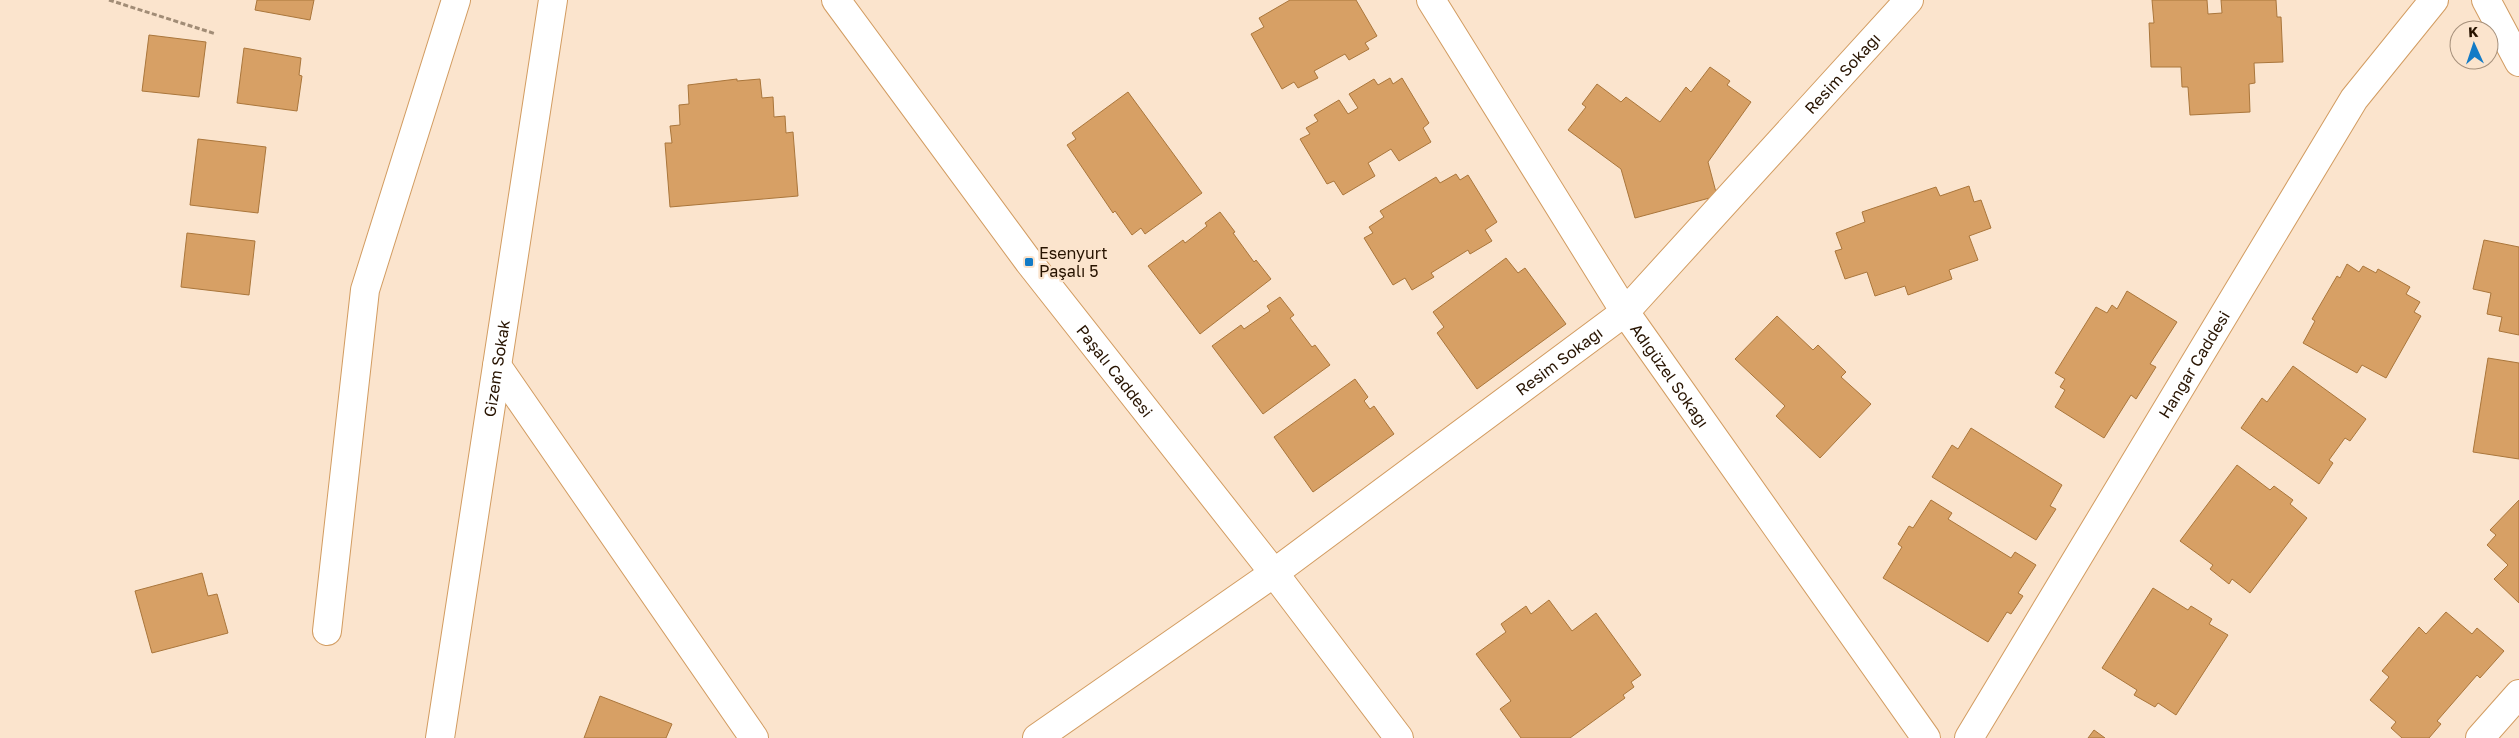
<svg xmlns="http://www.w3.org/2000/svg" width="2519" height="738" font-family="'Golos Text',sans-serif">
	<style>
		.building { fill: #d7a065; stroke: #aa763b }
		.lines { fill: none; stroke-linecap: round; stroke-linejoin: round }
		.street-casing { stroke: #d29c61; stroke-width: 30 }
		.secondary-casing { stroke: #d29c61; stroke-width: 30 }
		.path { stroke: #a18c76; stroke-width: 3; stroke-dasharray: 5 2.5; stroke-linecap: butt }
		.street { stroke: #fff; stroke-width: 28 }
		.secondary { stroke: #fff; stroke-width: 28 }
		.poi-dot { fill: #137bc6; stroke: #fbe4cd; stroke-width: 2 }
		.labels { text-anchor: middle; stroke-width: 4.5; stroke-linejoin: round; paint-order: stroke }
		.street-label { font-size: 16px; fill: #271300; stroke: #fbe4cd }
		.poi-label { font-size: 16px; fill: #271300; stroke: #fbe4cd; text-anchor: start }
	</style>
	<rect width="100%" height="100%" fill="#fbe4cd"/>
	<g class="building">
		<polygon points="257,0 314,0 310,20 255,10"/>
		<polygon points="1290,0 1356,0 1377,36 1365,43 1369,49 1349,60 1345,54 1314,71 1318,78 1298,88 1294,82 1282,89 1251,34 1264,27 1259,18"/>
		<polygon points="2152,0 2207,0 2208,14 2222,13 2221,0 2276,0 2277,17 2281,17 2283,62 2254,63 2255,83 2249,84 2250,112 2190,115 2188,87 2182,87 2181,67 2151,67 2149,23 2154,23"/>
		<polygon points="149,35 206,42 199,97 142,91"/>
		<polygon points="244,48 301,58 299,75 302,76 297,111 237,103"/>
		<polygon points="1710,67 1730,81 1727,85 1751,102 1708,162 1717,196 1635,218 1621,169 1568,130 1586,107 1582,104 1597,84 1621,102 1626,97 1660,122 1686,87 1691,92"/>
		<polygon points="1390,78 1393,84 1402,78 1429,123 1423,128 1431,142 1399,161 1391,149 1368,163 1375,176 1343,195 1334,181 1327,184 1300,139 1310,134 1306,128 1318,121 1314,115 1339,100 1348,114 1358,108 1349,94 1374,79 1378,85"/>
		<polygon points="737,79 737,81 760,79 762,98 773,97 774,117 785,116 786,133 793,132 798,196 670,207 665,143 672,143 670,126 680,125 679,105 689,104 688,85"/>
		<polygon points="1128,92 1202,193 1145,234 1141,228 1132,235 1115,211 1113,213 1067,145 1076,139 1072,133"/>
		<polygon points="198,139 266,147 258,213 190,205"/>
		<polygon points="1456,174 1460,180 1468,175 1497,222 1485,230 1492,241 1470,254 1468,250 1431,273 1434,277 1412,290 1405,278 1393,285 1364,238 1373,233 1369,227 1384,217 1380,211 1436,177 1440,183"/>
		<polygon points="1969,186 1974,202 1981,200 1991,228 1969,236 1978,260 1949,270 1952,279 1908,295 1905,286 1875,296 1867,272 1845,279 1835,251 1842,249 1836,233 1865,222 1862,212 1936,187 1940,196"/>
		<polygon points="1220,212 1235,232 1233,233 1254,262 1256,260 1271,279 1200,334 1148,266 1183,240 1185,243 1207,226 1205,223"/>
		<polygon points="187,233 255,241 249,295 181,287"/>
		<polygon points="2484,240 2519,247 2519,335 2499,331 2502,317 2487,314 2491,293 2473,289"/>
		<polygon points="1506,258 1518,273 1525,268 1566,324 1477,389 1437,333 1444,327 1433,312"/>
		<polygon points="2347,264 2359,272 2363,266 2376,273 2378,269 2410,287 2406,294 2420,302 2414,312 2421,316 2386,378 2362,365 2357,373 2303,343 2315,321 2312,319 2337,276 2340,278"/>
		<polygon points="2127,291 2177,322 2150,364 2156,367 2136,399 2131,395 2104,438 2055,407 2065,390 2060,387 2065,379 2055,373 2096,307 2107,313 2112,305 2117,309"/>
		<polygon points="1280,297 1294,315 1290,318 1312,347 1315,345 1330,365 1263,414 1212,346 1241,325 1244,329 1270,311 1267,306"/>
		<polygon points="1777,316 1813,350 1818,345 1846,372 1841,377 1871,404 1820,458 1776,416 1785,406 1735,359"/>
		<polygon points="2488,358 2519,363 2519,459 2473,452"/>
		<polygon points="2293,366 2366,419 2350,441 2345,438 2329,460 2333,463 2319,484 2241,428 2262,398 2267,402"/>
		<polygon points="1355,379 1368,397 1364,401 1370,409 1374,406 1394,434 1313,492 1274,437"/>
		<polygon points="1971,428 2062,485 2050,506 2056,509 2036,540 1932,477 1952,445 1958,449"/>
		<polygon points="2237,465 2270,490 2274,486 2293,500 2290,504 2307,518 2250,593 2232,579 2229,584 2210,569 2213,565 2180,541"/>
		<polygon points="1931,500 1952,513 1948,519 2011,558 2015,552 2036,565 2018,593 2023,596 2011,614 2007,612 1988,642 1883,578 1902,547 1898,544 1909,526 1913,528"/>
		<polygon points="2519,500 2519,603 2494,579 2508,565 2487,545 2496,535 2490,530"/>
		<polygon points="202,573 208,596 217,594 228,633 152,653 135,591"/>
		<polygon points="2153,588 2188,610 2191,606 2212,619 2209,624 2228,635 2176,715 2158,703 2155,707 2134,695 2137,690 2102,668"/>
		<polygon points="1549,600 1572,631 1596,613 1641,675 1631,682 1634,687 1623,695 1625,698 1570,738 1521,738 1500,709 1511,701 1476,654 1506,632 1501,624 1526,606 1531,614"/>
		<polygon points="2446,612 2472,634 2477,628 2504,651 2480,678 2477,675 2437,721 2441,724 2429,738 2402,738 2391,728 2396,722 2370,700 2389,677 2382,671 2419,627 2426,634"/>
		<polygon points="600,696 672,724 666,738 584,738"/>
		<polygon points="2094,730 2105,738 2088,738"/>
	</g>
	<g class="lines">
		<g class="street-casing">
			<g id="street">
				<path id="s1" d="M1431,0L1625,312L1926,738"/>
				<polyline points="2486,0 2519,62"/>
				<polyline points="497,366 754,738"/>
				<polyline points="327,631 365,290 456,0"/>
				<path id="s2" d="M440,738L553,0"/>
				<path id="s3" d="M1037,738L1274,573L1625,312L1909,0"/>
				<path id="s4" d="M1969,738L2354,99L2434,0"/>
				<polyline points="2480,738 2519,694"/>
			</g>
		</g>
		<g class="secondary-casing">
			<g id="secondary">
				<path id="s5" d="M836,0L1029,262L1274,573L1399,738"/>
			</g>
		</g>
		<polyline class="path" points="109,0 216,34"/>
		<use href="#street" class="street"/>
		<use href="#secondary" class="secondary"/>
	</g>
	<rect class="poi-dot" x="1024" y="257" width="10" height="10" rx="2.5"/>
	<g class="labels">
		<g class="street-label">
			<text dy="6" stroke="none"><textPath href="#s3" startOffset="1049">Resim Sokağı</textPath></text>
			<text dy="6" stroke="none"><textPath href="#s3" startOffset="644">Resim Sokağı</textPath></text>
			<text dy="6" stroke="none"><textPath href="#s4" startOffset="436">Hangar Caddesi</textPath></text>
			<text dy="6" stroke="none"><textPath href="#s2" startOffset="374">Gizem Sokak</textPath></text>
			<text dy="6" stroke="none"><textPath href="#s5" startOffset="464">Paşalı Caddesi</textPath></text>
			<text dy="6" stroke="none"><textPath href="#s1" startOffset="445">Adıgüzel Sokağı</textPath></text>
		</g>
		<g class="poi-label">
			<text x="1039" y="259">Esenyurt<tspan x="1039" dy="18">Paşalı 5</tspan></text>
		</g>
	</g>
	<g transform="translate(2474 45) rotate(357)"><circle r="24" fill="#fbe4cd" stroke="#a6907b"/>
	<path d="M0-4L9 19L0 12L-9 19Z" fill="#137bc6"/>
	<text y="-8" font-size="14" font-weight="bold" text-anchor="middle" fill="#271300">K</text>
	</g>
</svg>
